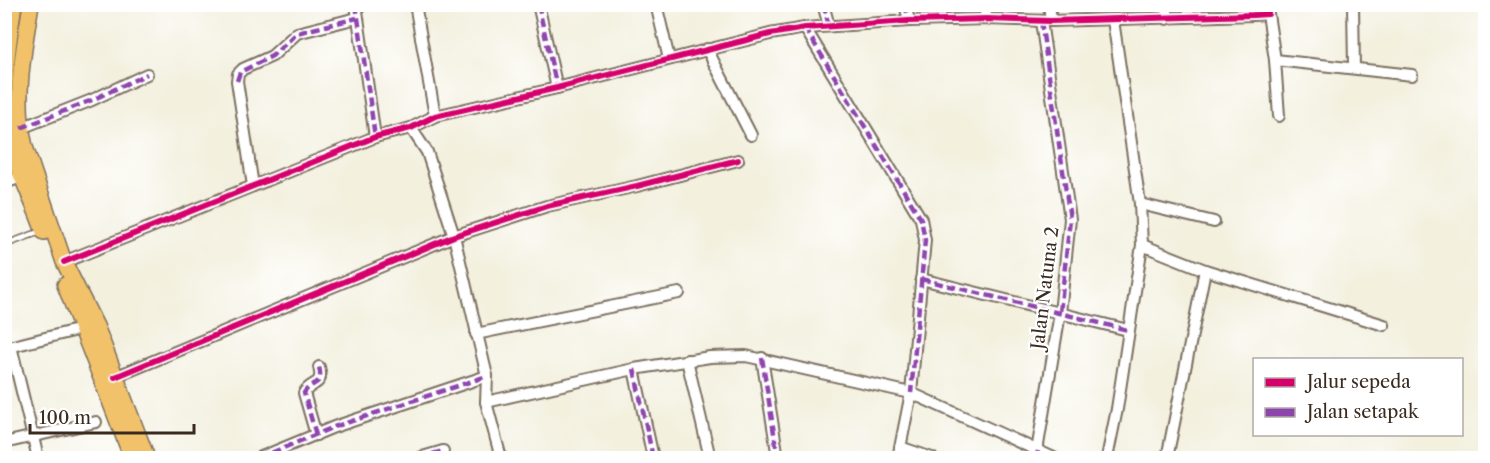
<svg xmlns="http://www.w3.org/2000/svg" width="1490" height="463" font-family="'Libre Caslon Text',serif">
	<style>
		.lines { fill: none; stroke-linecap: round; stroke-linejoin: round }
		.lane-casing { stroke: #7b6f61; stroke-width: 8 }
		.street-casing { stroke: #7b6f61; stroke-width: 14 }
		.primary-casing { stroke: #7b6f61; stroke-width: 18 }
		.lane { stroke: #fff; stroke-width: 5 }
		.street { stroke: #fff; stroke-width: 10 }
		.primary { stroke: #f2c26a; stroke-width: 15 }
		.quiet { stroke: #8e44ad; stroke-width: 4.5; stroke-dasharray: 9 4.5; stroke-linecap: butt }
		.cycleway-casing { stroke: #fff; stroke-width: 10 }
		.cycleway { stroke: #d6006c; stroke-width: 6 }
		.labels { text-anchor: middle; stroke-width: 4.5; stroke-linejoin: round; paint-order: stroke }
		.street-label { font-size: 18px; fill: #3b2a1e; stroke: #fff }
	</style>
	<rect width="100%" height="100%" fill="#fff"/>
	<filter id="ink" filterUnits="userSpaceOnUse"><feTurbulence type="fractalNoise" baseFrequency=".0167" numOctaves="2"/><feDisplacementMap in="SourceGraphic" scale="12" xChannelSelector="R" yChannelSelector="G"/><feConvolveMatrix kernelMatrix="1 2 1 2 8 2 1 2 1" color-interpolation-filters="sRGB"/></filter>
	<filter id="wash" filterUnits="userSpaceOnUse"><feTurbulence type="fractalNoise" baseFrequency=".008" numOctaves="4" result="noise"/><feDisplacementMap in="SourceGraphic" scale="24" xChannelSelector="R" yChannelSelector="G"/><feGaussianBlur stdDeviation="1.35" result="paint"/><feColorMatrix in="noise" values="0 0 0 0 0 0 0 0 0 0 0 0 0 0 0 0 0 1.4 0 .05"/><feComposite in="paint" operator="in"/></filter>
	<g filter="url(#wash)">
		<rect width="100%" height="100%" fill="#f3f0de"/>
	</g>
	<g filter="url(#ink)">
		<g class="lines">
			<g class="lane-casing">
				<polyline id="lane" points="4,245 42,231"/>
			</g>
			<g class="street-casing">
				<g id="street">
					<polyline points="356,4 375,137"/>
					<polyline points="415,4 435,116"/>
					<polyline points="538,4 557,88"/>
					<polyline points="656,4 669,59"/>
					<polyline points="823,4 829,26"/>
					<polyline points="905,4 909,21"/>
					<polyline points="983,4 987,19"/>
					<polyline points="1049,4 1051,21"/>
					<polyline points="1353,4 1354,68"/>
					<polyline points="1268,14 1275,60 1279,116"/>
					<polyline points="1167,19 1167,4"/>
					<polyline points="805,28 921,219 925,240 911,393 898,458"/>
					<polyline points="707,49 751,135"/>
					<polyline points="1275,60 1412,75"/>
					<polyline points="21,128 92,100 147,74"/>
					<polyline points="411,128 427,152 454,236 487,376 486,402 501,458"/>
					<polyline points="4,183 22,177"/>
					<polyline points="253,186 237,81 238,74 243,69 272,56 297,33 357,18"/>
					<polyline points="1140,204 1214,222"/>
					<polyline points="1142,245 1205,270 1384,325"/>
					<polyline points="64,262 375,137 411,128 435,116 557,88 770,34 805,28 909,21 987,19 1051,21 1253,15 1268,14 1268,4"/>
					<polyline points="921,279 1128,330"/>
					<polyline points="476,334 679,293"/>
					<polyline points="11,346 38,458"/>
					<polyline points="5,348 89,327"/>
					<polyline points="762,358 778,458"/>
					<polyline points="687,360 710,458"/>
					<polyline points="634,369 653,458"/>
					<polyline points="115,377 454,236 547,206 637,186 738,160"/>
					<polyline points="486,402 634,369 710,357 746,356 911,393 1054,458"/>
					<path d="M316,435L304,393C312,380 324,387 319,367"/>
					<polyline points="4,443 96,422"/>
					<polyline points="900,447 932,458"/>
					<polyline points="1036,457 1060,313 1070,219 1041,21"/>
					<polyline points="259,458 334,427 487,376"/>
					<polyline points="419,458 443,451"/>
					<polyline points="1107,458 1117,409 1142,245 1140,204 1113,20"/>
					<polyline points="1167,458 1205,270"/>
				</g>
			</g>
			<g class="primary-casing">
				<g id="primary">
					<path d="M14,4C8,43 0,100 8,137C17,170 33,200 44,232"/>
					<path d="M31,4C23,53 14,99 25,147L64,262L96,326L147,458"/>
					<polyline points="65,285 132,458"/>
				</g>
			</g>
			<use href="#lane" class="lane"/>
			<use href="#street" class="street"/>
			<use href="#primary" class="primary"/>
			<g class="quiet">
				<polyline points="356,4 375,137"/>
				<polyline points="538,4 557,88"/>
				<polyline points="823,4 829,26"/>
				<polyline points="905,4 909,21"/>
				<polyline points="1041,21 1070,219 1060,313"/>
				<polyline points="805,28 921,219 925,240 911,393"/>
				<polyline points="237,81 240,72 272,56 297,33 357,18"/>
				<polyline points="21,128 92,100 147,74"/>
				<polyline points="921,279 1128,330"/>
				<polyline points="762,358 778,458"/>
				<polyline points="634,369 653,458"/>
				<path d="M316,435L304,393C312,380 324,387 319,367"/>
				<polyline points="259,458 334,427 487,376"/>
				<polyline points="419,458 443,451"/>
				<polyline points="1036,458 1038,451"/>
			</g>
			<g class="cycleway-casing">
				<g id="cycleway">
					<polyline points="64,262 375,137 411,128 435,116 557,88 770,34 805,28 909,21 987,19 1051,21 1253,15 1268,14 1268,4"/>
					<polyline points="115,377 454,236 547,206 637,186 738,160"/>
				</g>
			</g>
			<use href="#cycleway" class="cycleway"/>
		</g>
	</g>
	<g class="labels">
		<g class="street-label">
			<text transform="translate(1045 288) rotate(-83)" y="6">Jalan Natuna 2</text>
		</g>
	</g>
	<rect width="1490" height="463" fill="none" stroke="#fff" stroke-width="24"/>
	<rect x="1253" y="358" width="210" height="78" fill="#ffffff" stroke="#b1aaa5" stroke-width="1.5"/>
	<rect x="1265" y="378" width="30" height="9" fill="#d6006c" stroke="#b1aaa5" stroke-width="1.5"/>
	<text x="1307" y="388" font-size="18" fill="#3b2a1e">Jalur sepeda</text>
	<rect x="1265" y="408" width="30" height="9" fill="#8e44ad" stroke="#b1aaa5" stroke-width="1.5"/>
	<text x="1307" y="418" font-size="18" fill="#3b2a1e">Jalan setapak</text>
	<path d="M30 424v9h164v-9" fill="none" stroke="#3b2a1e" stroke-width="3"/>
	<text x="39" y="424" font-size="18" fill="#3b2a1e" stroke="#ffffff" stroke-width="4.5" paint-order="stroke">100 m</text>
</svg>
